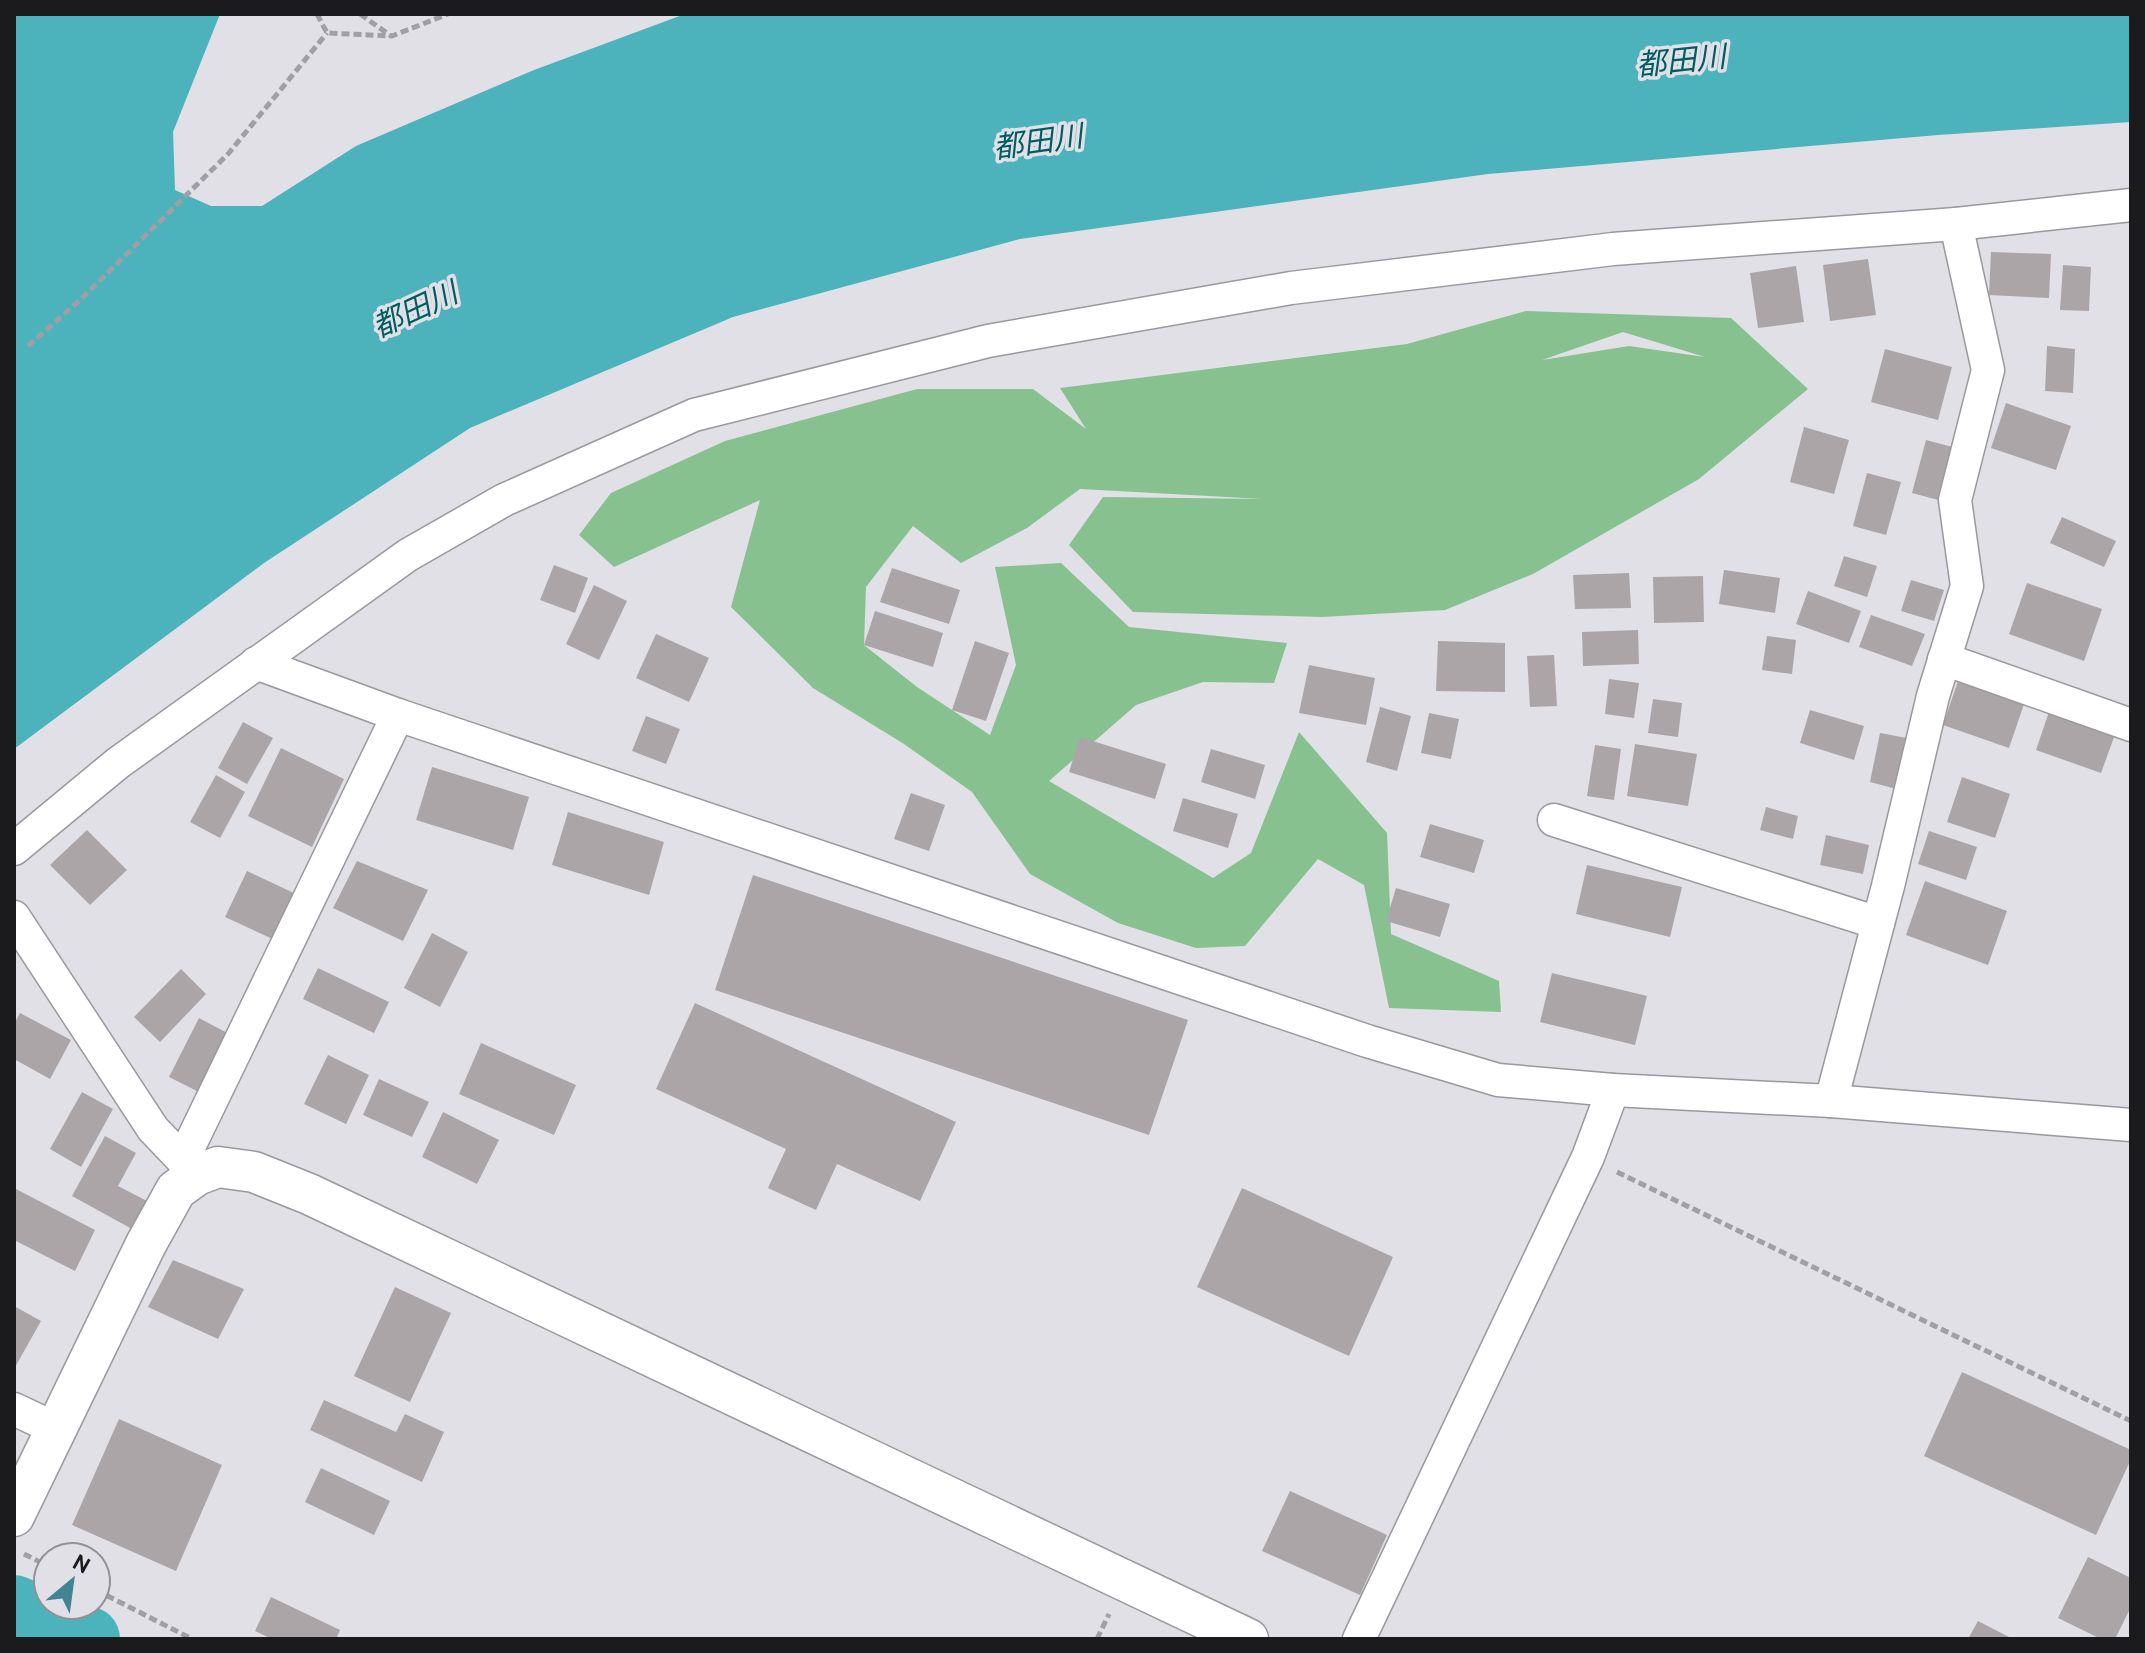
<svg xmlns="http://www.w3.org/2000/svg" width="2145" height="1653" font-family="Cabin,'Noto Sans JP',sans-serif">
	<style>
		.green { fill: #87c190; fill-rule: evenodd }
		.water { fill: #4cb2bb }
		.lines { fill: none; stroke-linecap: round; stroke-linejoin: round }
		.river { stroke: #4cb2bb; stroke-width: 66 }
		.building { fill: #aba5a7 }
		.minor-casing { stroke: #99989d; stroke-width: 35 }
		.tertiary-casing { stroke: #99989d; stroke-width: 43 }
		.path { stroke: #a09fa4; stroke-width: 5; stroke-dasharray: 8 4; stroke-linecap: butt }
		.minor { stroke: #fff; stroke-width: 32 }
		.tertiary { stroke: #fff; stroke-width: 40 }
		.labels { text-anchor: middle; stroke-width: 7; stroke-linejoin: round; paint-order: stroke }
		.water-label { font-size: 30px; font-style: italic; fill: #005d63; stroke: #e1e0e6 }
	</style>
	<rect width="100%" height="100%" fill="#e1e0e6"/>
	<path class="green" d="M1526,311L1731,318L1808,389L1699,479L1533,574L1445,610L1322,617L1133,612L1069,545L1103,497L1263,499L1080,489L1027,528L961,563L913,526L866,587L864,645L917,687L990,735L1016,665L995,567L1061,563L1129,627L1287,643L1274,683L1203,682L1136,705L1049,781L1213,878L1251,853L1299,732L1387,833L1391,934L1499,981L1501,1012L1389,1008L1364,885L1318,859L1245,946L1196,948L1118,923L1030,874L972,792L904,744L813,688L731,607L760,500L614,567L579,535L611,493L725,441L917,389H1033L1086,429L1060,388L1407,344ZM1623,332L1705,357L1629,346L1542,360Z"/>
	<polygon class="water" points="14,14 220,14 173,132 175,190 211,206 262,206 356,146 534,70 685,14 2131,14 2131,122 1938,135 1488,174 1020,239 733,317 470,428 264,563 14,749"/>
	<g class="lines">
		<polyline class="river" points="14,1608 87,1639"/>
	</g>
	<g class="building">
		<polygon points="1991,252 2051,254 2049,298 1989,295"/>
		<polygon points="1868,259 1876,315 1830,321 1823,265"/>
		<polygon points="2063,265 2091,267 2089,311 2060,310"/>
		<polygon points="1796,266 1804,322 1758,328 1750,273"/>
		<polygon points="2047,346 2075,349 2073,393 2045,391"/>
		<polygon points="1885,349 1952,367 1938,420 1871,402"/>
		<polygon points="2006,403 2071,426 2056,470 1991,448"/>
		<polygon points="1804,427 1849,440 1834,494 1790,482"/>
		<polygon points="1926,440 1960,449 1946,502 1912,493"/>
		<polygon points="1867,473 1901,482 1886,535 1853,526"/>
		<polygon points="2062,517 2116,541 2104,567 2050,543"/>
		<polygon points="1844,556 1877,566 1867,597 1834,586"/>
		<polygon points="554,565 588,578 575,613 540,600"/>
		<polygon points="892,568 960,590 949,624 880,602"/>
		<polygon points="1724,570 1780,578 1775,613 1719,604"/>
		<polygon points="1629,573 1631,608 1575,609 1573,575"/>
		<polygon points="1703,576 1704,622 1654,623 1653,577"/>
		<polygon points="1911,580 1944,590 1934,621 1901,611"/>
		<polygon points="2027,583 2102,609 2084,661 2009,634"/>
		<polygon points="594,585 627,601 599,660 566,644"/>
		<polygon points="1808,591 1861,611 1849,643 1796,624"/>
		<polygon points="875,611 943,633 933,667 864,645"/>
		<polygon points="1871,615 1925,634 1912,666 1859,647"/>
		<polygon points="1638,630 1639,664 1583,666 1582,632"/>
		<polygon points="656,634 709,658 689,702 636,678"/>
		<polygon points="1767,636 1796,640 1792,674 1762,670"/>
		<polygon points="975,641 1009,653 986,721 952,710"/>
		<polygon points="1438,641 1505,643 1505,692 1436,691"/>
		<polygon points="1554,655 1557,706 1530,707 1527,656"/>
		<polygon points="1309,665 1375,678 1366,725 1299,713"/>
		<polygon points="1609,679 1639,683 1634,718 1605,714"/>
		<polygon points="1958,681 2024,704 2009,748 1943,725"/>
		<polygon points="1653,699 1682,703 1678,737 1648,733"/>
		<polygon points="2051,706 2117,729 2101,773 2036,750"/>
		<polygon points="1380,707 1411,716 1397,771 1366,762"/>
		<polygon points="1810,710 1864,726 1854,760 1800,743"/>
		<polygon points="1429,713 1459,719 1451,759 1421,753"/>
		<polygon points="646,716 680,729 666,764 632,751"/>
		<polygon points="243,722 273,738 247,784 218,768"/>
		<polygon points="1880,733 1912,739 1900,790 1870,782"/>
		<polygon points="1080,737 1166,764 1155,799 1069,772"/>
		<polygon points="1635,744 1697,754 1688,806 1627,796"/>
		<polygon points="1595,745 1621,749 1614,800 1587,796"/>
		<polygon points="281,748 344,779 312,847 248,816"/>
		<polygon points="1211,749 1265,765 1255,799 1201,782"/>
		<polygon points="432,767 529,797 513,850 416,820"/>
		<polygon points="216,775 245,792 220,838 190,822"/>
		<polygon points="1962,777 2010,794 1995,838 1947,822"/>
		<polygon points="911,793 945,805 929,851 894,839"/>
		<polygon points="1183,798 1238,814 1228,848 1173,831"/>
		<polygon points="1766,807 1798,816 1793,839 1760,830"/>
		<polygon points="568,812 664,842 649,895 552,865"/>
		<polygon points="1430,824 1484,840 1474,873 1420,857"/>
		<polygon points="87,830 127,870 90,905 50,865"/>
		<polygon points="1929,831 1977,847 1966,880 1918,864"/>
		<polygon points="1826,835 1869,845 1863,874 1820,865"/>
		<polygon points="357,861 428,890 403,941 333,908"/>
		<polygon points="1587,865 1682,887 1670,937 1576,914"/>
		<polygon points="247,871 298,895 277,941 225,917"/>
		<polygon points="753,875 1188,1020 1149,1135 715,990"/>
		<polygon points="1925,881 2007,911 1988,965 1906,935"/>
		<polygon points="1396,888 1450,904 1440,937 1386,921"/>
		<polygon points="432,933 468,952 440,1007 404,988"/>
		<polygon points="318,968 389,1002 374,1033 303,999"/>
		<polygon points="181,969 206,994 160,1042 134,1017"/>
		<polygon points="1552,973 1647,996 1635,1045 1540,1022"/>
		<polygon points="695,1003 956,1122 920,1201 837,1164 816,1210 768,1188 786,1149 656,1089"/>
		<polygon points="20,1013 71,1040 50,1079 14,1059 14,1024"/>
		<polygon points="199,1018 231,1035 201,1093 169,1077"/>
		<polygon points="481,1043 576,1085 554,1135 459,1094"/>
		<polygon points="328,1055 369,1075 346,1124 304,1104"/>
		<polygon points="379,1079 429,1102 412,1137 363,1115"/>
		<polygon points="82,1092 113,1109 81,1167 50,1149"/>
		<polygon points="443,1112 499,1140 477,1184 422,1157"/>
		<polygon points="105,1136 136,1153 118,1186 147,1201 132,1229 72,1196"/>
		<polygon points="14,1188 95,1230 75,1271 14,1240"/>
		<polygon points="1242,1188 1393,1257 1349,1356 1197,1287"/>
		<polygon points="173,1260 244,1289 218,1339 148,1307"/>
		<polygon points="395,1287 451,1313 410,1402 354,1376"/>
		<polygon points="14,1306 41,1321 14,1369"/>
		<polygon points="1962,1372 2131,1450 2131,1459 2096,1535 1924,1456"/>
		<polygon points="324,1400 396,1432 405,1414 444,1432 422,1482 310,1430"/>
		<polygon points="119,1419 222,1465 176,1571 72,1525"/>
		<polygon points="321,1468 390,1501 374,1535 305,1502"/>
		<polygon points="1290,1491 1387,1535 1360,1595 1262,1551"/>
		<polygon points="2088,1557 2131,1578 2131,1607 2115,1639 2101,1639 2058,1618"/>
		<polygon points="271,1597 340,1630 336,1639 272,1639 255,1631"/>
		<polygon points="1978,1621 2013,1639 1968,1639"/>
	</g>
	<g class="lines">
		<g class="minor-casing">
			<g id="minor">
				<polyline points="1944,659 2131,725"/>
				<polyline points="256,663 398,715"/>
				<polyline points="1554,820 1878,923"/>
				<polyline points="14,849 118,763 408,555 504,500 694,415 988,341 1291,288 1613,249 1956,224 2131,205"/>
				<polyline points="14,917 153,1129 197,1175"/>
				<polyline points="1831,1101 1888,886 1933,696 1967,586 1955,500 1988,370 1956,224"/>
				<polyline points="197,1175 187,1151 398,715 1367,1041 1498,1080 1613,1090 1831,1101 2131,1125"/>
				<polyline points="14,1409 56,1429"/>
				<polyline points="1359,1639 1588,1157 1613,1090"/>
			</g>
		</g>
		<g class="tertiary-casing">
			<polyline id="tertiary" points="14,1516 146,1244 176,1190 197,1175 218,1167 254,1172 309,1194 1248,1639"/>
		</g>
		<g class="path">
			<polyline points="317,14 327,33 392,36 448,14"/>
			<polyline points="360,14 391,36"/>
			<polyline points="28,346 80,300 228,154 327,33"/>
			<polyline points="1617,1172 2131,1421"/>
			<polyline points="24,1554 48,1566"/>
			<polyline points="96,1590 192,1639"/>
			<polyline points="1097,1639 1109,1614"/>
		</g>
		<use href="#minor" class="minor"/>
		<use href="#tertiary" class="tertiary"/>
	</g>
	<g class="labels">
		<g class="water-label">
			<text transform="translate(1681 61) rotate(-6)" y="10">都田川</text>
			<text transform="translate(1038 142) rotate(-8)" y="10">都田川</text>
			<text transform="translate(415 310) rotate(-25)" y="10">都田川</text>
		</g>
	</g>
	<rect width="2145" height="1653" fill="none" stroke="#1b1b1d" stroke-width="32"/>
	<g transform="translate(72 1581) rotate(29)"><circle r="38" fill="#e1e0e6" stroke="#929196" stroke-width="2"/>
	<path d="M0-6L14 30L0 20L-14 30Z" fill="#418494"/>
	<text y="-12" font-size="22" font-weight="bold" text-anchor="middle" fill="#1b1b1d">N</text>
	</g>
</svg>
